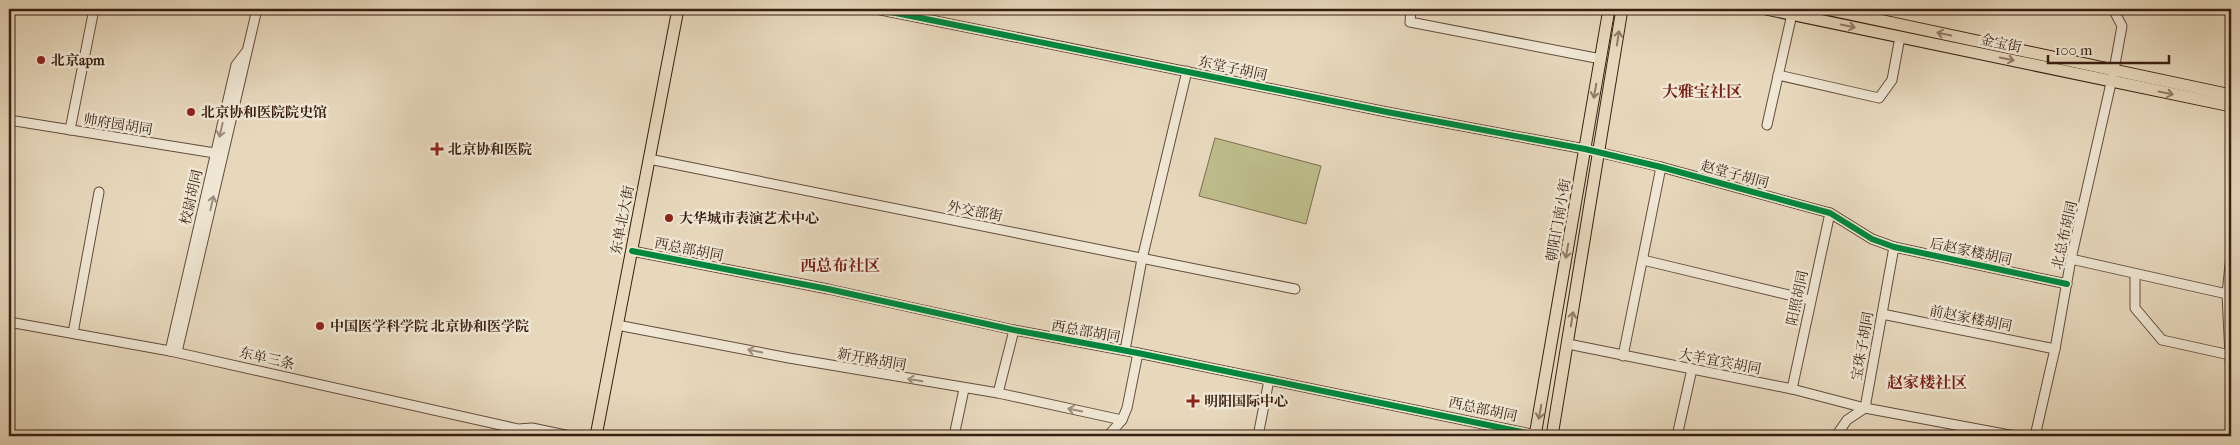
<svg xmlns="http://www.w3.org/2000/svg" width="2240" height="445" font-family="'IM FELL French Canon','Noto Serif SC',serif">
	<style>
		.green { fill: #bebc8b; stroke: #7b6d4e }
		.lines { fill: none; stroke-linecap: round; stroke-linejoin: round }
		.minor-casing { stroke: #644c3c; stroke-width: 11 }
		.major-casing { stroke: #381e11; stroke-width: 13 }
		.minor { stroke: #efe6d3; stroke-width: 9 }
		.major { stroke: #e7d8bc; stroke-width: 11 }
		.cycleway-casing { stroke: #efe6d3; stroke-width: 9 }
		.cycleway { stroke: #00873e; stroke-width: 6 }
		.oneway { stroke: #907b66 }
		.oneway2 { stroke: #9d8c7c }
		.poi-dot { fill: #8f2418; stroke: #efe6d3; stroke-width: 2 }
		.labels { text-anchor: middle; stroke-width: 5; stroke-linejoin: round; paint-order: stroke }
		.street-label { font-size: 14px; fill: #381e11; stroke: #efe6d3 }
		.poi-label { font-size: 14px; font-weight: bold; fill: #381e11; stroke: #efe6d3; text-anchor: start }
		.quarter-label { font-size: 16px; font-weight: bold; fill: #7a1f14; stroke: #efe6d3 }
	</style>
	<rect width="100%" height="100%" fill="#e7d8bc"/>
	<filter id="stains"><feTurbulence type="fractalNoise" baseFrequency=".004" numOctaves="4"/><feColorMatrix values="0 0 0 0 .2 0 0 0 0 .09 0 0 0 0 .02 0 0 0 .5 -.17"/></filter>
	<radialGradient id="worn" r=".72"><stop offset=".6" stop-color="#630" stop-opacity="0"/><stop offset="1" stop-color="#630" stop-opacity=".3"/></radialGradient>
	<polygon class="green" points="1215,138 1321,166 1306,224 1199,196"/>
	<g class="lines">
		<g class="minor-casing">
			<g id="minor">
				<polyline points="876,9 1387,112 1585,149 1661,167 1830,213 1872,239 1894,247 2067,284"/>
				<polyline points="1411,9 1410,22 1601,59"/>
				<polyline points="1778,75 1879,98 1892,80 1900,37"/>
				<polyline points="9,120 221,154"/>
				<polyline points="1767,125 1792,14"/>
				<polyline points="70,130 94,9"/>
				<polyline points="649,159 1295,289"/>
				<polyline points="632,251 828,289 1014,330 1138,353 1541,436"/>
				<polyline points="2231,255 2227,294 2231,376"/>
				<polyline points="2071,259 2227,294"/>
				<polyline points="1643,260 1810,300"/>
				<polyline points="2135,274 2135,308 2162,340 2230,355"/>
				<polyline points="1882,314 2055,349"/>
				<polyline points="9,322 170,351 518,429 532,428 570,436"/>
				<polyline points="617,325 789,358 998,393 1122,420"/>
				<polyline points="73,333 99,192"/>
				<polyline points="1568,344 1792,389 1865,408 2015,436"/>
				<polyline points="1125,350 1142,259 1187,71"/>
				<polyline points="170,351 236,65 246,52"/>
				<polyline points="177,352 257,9"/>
				<polyline points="1623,356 1661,167"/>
				<polyline points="1792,389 1830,213"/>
				<polyline points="998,393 1014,330"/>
				<polyline points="954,436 964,389"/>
				<polyline points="1108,436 1122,420 1127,408 1138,353"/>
				<polyline points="1258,436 1269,380"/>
				<polyline points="1677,436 1692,369"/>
				<polyline points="1836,436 1847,420 1865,408 1894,247"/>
				<polyline points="2035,436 2055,349 2071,259 2114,70 2122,26 2113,9"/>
			</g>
		</g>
		<g class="major-casing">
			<g id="major">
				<polyline points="1766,9 2231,106"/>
				<polyline points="1827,9 2231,95"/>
				<polyline points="596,436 678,9"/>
				<polyline points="1535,436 1609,9"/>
				<polyline points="1552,436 1622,9"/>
			</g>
		</g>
		<use href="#minor" class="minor"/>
		<use href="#major" class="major"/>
		<g class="cycleway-casing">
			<g id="cycleway">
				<polyline points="876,9 1387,112 1585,149 1661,167 1830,213 1872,239 1894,247 2067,284"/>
				<polyline points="632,251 828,289 1014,330 1138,353 1541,436"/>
			</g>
		</g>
		<use href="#cycleway" class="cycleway"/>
	</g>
	<defs><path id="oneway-shaft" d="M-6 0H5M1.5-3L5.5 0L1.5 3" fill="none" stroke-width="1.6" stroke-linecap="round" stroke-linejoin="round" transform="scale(1.25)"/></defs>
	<g class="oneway">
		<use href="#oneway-shaft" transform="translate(1848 26) rotate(12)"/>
		<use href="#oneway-shaft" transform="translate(1944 34) rotate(-168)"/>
		<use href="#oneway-shaft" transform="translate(1618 38) rotate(-82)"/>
		<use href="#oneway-shaft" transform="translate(2007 59) rotate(12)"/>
		<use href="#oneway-shaft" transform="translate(1595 91) rotate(100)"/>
		<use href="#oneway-shaft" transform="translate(2166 93) rotate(12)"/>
		<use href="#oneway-shaft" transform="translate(1567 251) rotate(100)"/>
		<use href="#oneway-shaft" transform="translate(1572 319) rotate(-81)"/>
		<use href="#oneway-shaft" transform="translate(1540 412) rotate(100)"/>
	</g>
	<g class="oneway2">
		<use href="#oneway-shaft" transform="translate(221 130) rotate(103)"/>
		<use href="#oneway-shaft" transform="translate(212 203) rotate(-77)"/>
		<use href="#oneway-shaft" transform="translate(755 351) rotate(-169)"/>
		<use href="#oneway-shaft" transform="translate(915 380) rotate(-170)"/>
		<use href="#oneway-shaft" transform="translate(1075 410) rotate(-168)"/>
	</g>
	<g class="poi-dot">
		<circle cx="41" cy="60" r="5"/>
		<circle cx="191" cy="112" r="5"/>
		<path d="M434.5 141.5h5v5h5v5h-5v5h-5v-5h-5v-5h5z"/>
		<circle cx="669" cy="218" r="5"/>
		<circle cx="320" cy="326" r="5"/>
		<path d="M1190.5 393.5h5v5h5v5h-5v5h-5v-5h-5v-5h5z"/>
	</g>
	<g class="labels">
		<g class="street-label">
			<text transform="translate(2001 43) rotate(12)" y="5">金宝街</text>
			<text transform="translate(1233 68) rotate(12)" y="5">东堂子胡同</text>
			<text transform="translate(118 124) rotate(9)" y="5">帅府园胡同</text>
			<text transform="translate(1735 174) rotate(15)" y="5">赵堂子胡同</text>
			<text transform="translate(191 197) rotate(-77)" y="5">校尉胡同</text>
			<text transform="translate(975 211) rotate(11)" y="5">外交部街</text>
			<text transform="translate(622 220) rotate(-79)" y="5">东单北大街</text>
			<text transform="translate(1558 220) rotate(-80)" y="5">朝阳门南小街</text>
			<text transform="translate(2064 235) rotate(-77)" y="5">北总布胡同</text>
			<text transform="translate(689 249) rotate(11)" y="5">西总部胡同</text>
			<text transform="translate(1971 251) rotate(12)" y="5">后赵家楼胡同</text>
			<text transform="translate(1797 298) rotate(-78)" y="5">阳照胡同</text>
			<text transform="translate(1971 318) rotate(11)" y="5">前赵家楼胡同</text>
			<text transform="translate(1086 331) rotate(10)" y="5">西总部胡同</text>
			<text transform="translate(1862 346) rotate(-80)" y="5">宝珠子胡同</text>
			<text transform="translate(267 358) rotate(13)" y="5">东单三条</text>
			<text transform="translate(872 359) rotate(10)" y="5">新开路胡同</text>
			<text transform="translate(1720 361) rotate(11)" y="5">大羊宜宾胡同</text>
			<text transform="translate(1483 409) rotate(12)" y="5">西总部胡同</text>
		</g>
		<g class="poi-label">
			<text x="51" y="65">北京apm</text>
			<text x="201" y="117">北京协和医院院史馆</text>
			<text x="448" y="154">北京协和医院</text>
			<text x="679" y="223">大华城市表演艺术中心</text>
			<text x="330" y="331">中国医学科学院 北京协和医学院</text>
			<text x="1204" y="406">明阳国际中心</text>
		</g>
		<g class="quarter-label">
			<text x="1702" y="97">大雅宝社区</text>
			<text x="840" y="271">西总布社区</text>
			<text x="1927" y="388">赵家楼社区</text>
		</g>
	</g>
	<rect width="2240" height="445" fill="none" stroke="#e7d8bc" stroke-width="30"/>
	<rect x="10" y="10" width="2220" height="425" fill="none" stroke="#381e11" stroke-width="2.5"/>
	<rect x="15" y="15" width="2210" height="415" fill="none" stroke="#381e11"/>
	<path d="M2048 55v8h121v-8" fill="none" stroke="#381e11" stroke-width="2.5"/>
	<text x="2055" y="55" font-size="15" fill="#381e11" stroke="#efe6d3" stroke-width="4" paint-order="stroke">100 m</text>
	<rect width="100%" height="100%" filter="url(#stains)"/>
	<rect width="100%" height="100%" fill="url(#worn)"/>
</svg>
